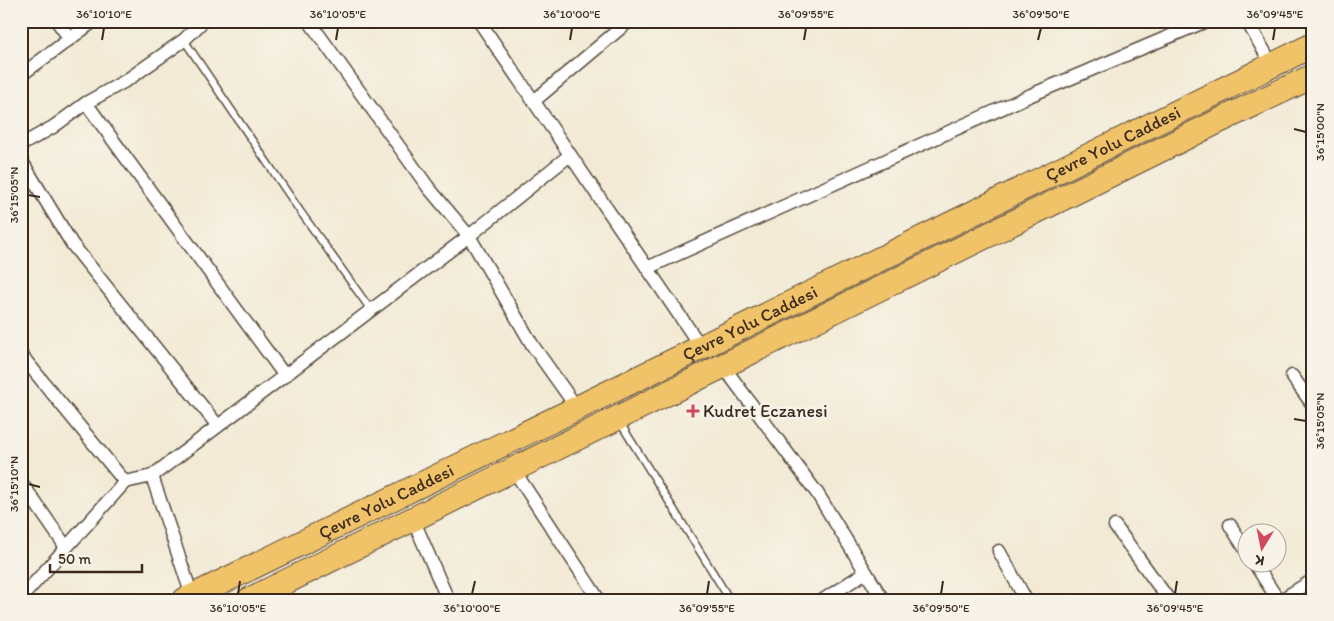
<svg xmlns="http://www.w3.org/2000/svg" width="1334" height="621" font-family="Itim,sans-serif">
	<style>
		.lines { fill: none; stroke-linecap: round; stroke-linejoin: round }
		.lane-casing { stroke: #564739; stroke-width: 9 }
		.street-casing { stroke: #564739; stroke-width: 15 }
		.highway-casing { stroke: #564739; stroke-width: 26 }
		.lane { stroke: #fff; stroke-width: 6 }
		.street { stroke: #fff; stroke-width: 12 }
		.highway { stroke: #f1c369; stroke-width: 24 }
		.ticks { fill: none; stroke: #3b2a1e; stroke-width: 2 }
		.poi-dot { fill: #d1495b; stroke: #f7f3e8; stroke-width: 2 }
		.labels { text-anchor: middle; stroke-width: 5; stroke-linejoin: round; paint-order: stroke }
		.street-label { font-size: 18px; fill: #3b2a1e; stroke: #f7f3e8 }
		.poi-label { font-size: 18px; fill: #3b2a1e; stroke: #f7f3e8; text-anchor: start }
		.neatline { fill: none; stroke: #3b2a1e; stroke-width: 2 }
		.ticks-label { font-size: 12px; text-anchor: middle; fill: #3b2a1e }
	</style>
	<rect width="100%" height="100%" fill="#f7f3e8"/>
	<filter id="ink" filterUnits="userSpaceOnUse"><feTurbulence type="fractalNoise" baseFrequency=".02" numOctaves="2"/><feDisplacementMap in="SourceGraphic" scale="10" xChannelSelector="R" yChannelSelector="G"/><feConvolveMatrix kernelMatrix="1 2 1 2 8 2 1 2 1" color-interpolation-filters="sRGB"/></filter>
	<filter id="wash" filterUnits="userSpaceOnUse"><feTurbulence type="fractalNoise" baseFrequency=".0096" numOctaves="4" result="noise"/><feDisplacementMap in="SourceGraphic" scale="20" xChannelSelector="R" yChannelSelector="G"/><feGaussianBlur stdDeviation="1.12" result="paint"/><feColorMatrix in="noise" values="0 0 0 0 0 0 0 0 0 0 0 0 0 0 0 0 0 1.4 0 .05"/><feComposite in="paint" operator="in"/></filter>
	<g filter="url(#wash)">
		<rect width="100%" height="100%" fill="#f2ead5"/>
	</g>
	<g filter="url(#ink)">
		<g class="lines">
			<g class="lane-casing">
				<g id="lane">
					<polyline points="184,40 300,211 371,310"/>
					<polyline points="619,421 730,600"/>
				</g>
			</g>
			<g class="street-casing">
				<g id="street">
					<polyline points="57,21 70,39"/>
					<polyline points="309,21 428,187 469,236 533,346 577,408"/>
					<polyline points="479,21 701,347"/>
					<polyline points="1247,21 1272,65"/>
					<polyline points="21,75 94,21"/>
					<polyline points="534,101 629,21"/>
					<polyline points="86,103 285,376"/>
					<polyline points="21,145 53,127 86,103 127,80 184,40 203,21"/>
					<polyline points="21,160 72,244 218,426"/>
					<polyline points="647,268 1031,95 1206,21"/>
					<polyline points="21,355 125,482"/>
					<polyline points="723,366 817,493 883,600"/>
					<polyline points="1292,376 1313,405"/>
					<polyline points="513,469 599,600"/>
					<polyline points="21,482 66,547"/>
					<polyline points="413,519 448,600"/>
					<polyline points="1230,525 1246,550"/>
					<polyline points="1115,526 1169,600"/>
					<polyline points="999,551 1026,600"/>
					<polyline points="1255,564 1278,600"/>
					<polyline points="192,596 152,476 469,236 570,155"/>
					<polyline points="21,598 125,482 152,476"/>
					<polyline points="823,600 866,572"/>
					<polyline points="1281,600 1313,580"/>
				</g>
			</g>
			<g class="highway-casing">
				<g id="highway">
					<path id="s1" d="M185,600L712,342L1313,45"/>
					<polyline points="249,600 1223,119 1313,76"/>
				</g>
			</g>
			<use href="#lane" class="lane"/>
			<use href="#street" class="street"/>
			<use href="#highway" class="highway"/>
		</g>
	</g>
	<path class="ticks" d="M102,40L104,28M336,40L338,28M570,40L572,28M804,40L806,28M1038,40L1041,28M1273,40L1275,28M1294,129L1306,132M28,195L40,197M1294,419L1306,421M28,484L40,487M238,594L240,581M472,594L475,581M707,594L709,581M941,594L943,581M1175,594L1177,581"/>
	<path class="poi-dot" d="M690.5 403.5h5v5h5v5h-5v5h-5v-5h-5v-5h5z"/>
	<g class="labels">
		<g class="street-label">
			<text dy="6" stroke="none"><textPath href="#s1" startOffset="1034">Çevre Yolu Caddesi</textPath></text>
			<text dy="6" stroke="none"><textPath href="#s1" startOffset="629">Çevre Yolu Caddesi</textPath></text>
			<text dy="6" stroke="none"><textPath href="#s1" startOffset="224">Çevre Yolu Caddesi</textPath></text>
		</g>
		<g class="poi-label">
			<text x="703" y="417">Kudret Eczanesi</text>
		</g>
	</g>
	<rect width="1334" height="621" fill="none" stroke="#f7f3e8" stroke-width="55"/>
	<g transform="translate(1262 548) rotate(190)"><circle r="24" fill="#f7f3e8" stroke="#aca397"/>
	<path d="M0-4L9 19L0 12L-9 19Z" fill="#d1495b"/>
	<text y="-8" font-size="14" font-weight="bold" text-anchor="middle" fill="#3b2a1e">K</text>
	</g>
	<path d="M50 564v8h92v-8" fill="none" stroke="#3b2a1e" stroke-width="2.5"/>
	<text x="58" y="564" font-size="15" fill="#3b2a1e" stroke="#f7f3e8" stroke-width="4" paint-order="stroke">50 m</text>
	<rect x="28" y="28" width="1278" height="566" class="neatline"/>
	<g class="ticks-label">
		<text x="104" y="18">36°10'10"E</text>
		<text x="338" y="18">36°10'05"E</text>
		<text x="572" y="18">36°10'00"E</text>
		<text x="806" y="18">36°09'55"E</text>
		<text x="1041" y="18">36°09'50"E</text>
		<text x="1275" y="18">36°09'45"E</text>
		<text transform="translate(1320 132) rotate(-90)" y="4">36°15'00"N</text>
		<text transform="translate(14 195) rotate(-90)" y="4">36°15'05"N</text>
		<text transform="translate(1320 421) rotate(-90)" y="4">36°15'05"N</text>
		<text transform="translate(14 484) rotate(-90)" y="4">36°15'10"N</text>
		<text x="238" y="612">36°10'05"E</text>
		<text x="472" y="612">36°10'00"E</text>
		<text x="707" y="612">36°09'55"E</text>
		<text x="941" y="612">36°09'50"E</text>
		<text x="1175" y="612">36°09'45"E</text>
	</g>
</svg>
